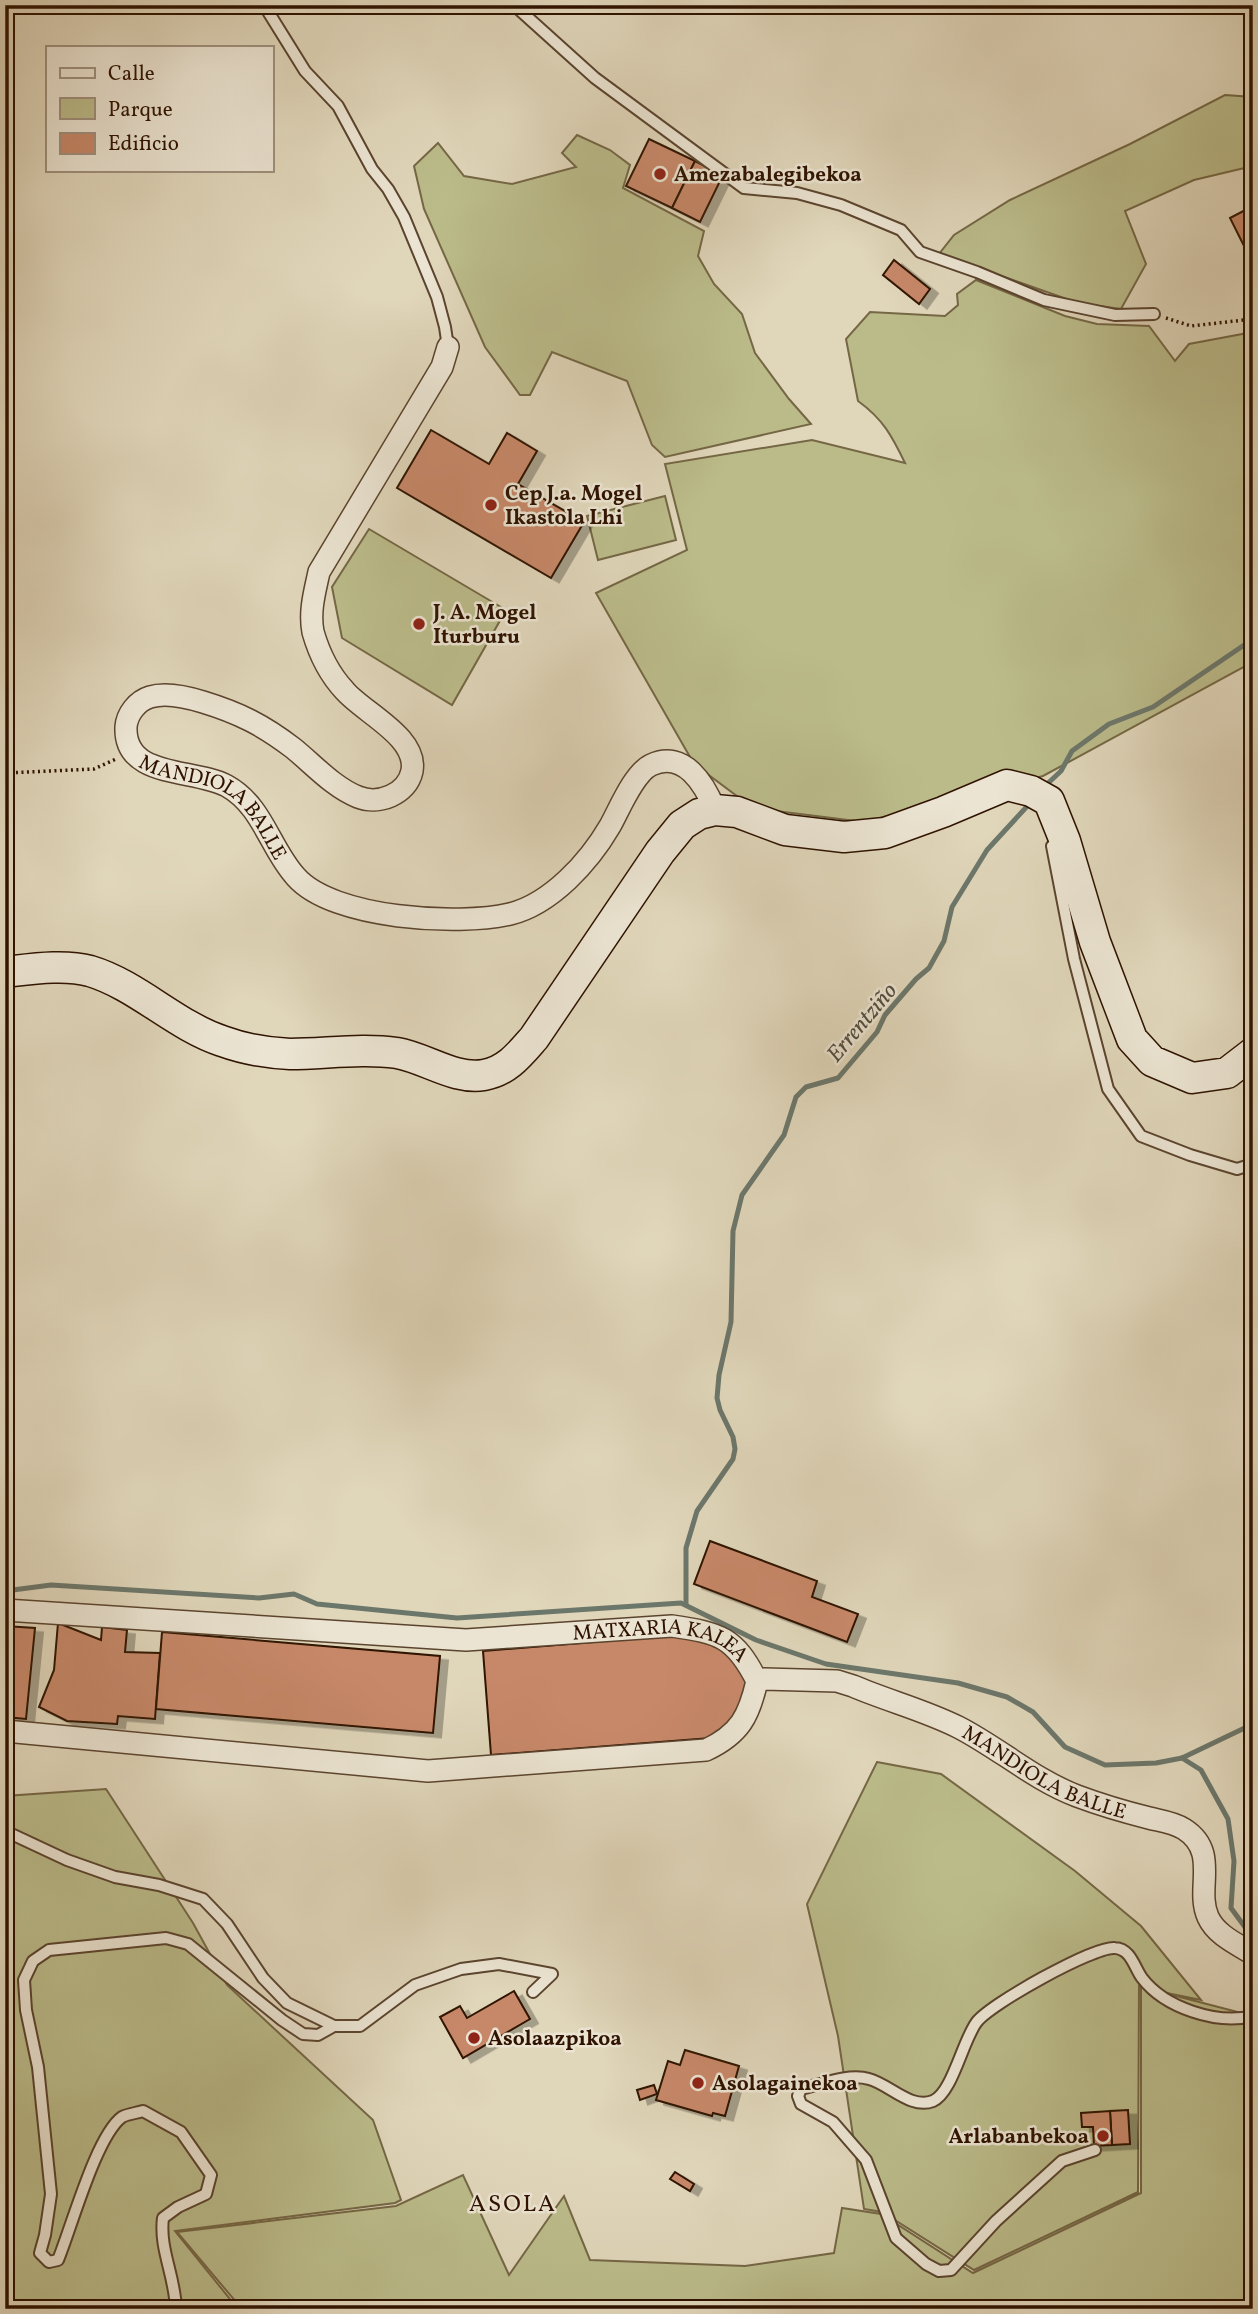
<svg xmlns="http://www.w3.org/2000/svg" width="1258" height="2314" font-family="Vollkorn,serif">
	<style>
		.green { fill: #bbbb8a; stroke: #756745; stroke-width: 2 }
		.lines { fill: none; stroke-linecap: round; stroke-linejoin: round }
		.stream { stroke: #6c776b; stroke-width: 5 }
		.building { fill: #c78869; stroke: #2f1300; stroke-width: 2; filter: url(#shadow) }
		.lane-casing { stroke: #5b442e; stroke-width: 14 }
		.street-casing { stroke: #5b442e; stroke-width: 24 }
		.secondary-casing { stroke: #2f1300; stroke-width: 33 }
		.path { stroke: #2f1300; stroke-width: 3.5; stroke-dasharray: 2 3.5; stroke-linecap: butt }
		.lane { stroke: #ebe4d2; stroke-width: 10 }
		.street { stroke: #ebe4d2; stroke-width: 21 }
		.secondary { stroke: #ebe4d2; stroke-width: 30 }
		.poi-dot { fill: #8f2418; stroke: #ebe4d2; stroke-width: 2.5 }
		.labels { text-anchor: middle; stroke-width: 5; stroke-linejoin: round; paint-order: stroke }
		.poi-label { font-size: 21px; font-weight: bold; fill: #2f1300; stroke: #ebe4d2; text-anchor: start }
		.street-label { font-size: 21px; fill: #2f1300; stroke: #ebe4d2 }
		.water-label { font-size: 23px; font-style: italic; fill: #524d3f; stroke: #ebe4d2 }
		.quarter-label { font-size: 24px; letter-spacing: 2px; fill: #2f1300; stroke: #ebe4d2 }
	</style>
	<defs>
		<filter id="shadow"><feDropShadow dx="8" dy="4.5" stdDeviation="0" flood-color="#0004"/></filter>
	</defs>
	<rect width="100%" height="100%" fill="#e0d6ba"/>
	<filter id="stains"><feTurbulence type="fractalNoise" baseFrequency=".00286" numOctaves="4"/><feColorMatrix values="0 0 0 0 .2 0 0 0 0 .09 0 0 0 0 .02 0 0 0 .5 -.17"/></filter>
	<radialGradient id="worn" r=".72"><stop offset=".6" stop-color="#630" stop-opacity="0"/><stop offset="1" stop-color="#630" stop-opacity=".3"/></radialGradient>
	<g class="green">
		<polygon points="1225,95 1253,97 1253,166 1194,180 1125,211 1146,264 1121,309 1078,303 939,254 954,235 1010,200 1130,144"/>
		<polygon points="577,135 610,150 630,165 623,188 704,231 698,256 714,284 742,314 755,353 789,399 811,424 665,457 652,445 627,381 552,352 530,395 520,395 485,347 424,209 414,166 438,143 464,176 512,184 576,167 562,153"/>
		<path d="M976,280L1065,316L1097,324L1149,326L1175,361L1189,344L1253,332V662L1043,776L864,822L753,808L694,764L596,593L687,550L665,464L812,440L905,463C892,436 883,419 858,401L846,339L870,312L945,316L958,305L957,294Z"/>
		<polygon points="665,496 676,540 598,560 587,516"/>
		<polygon points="369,529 506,610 452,705 342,638 332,587"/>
		<polygon points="877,1762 941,1774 1075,1871 1141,1926 1201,2000 1157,1991 1253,2016 1253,2309 242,2309 177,2232 396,2206 463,2175 509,2275 564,2196 590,2260 745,2266 834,2253 842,2208 881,2214 973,2273 1141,2193 1141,1987 1139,1986 1138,2192 974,2270 882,2212 864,2209 838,2036 807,1904"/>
		<polygon points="106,1789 193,1923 227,1985 373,2120 401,2200 395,2203 175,2231 238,2309 5,2309 5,1796"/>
	</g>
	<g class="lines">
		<g class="stream">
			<polyline points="1044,787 1061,771 1072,751 1109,724 1153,707 1253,639"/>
			<polyline points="5,1591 51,1585 259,1598 294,1594 317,1604 457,1618 681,1603 756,1640 826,1664 958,1683 1007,1697 1033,1712 1065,1747 1105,1765 1156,1763 1182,1758 1201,1770 1228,1819 1234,1861 1231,1908 1253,1938"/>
			<polyline points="686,1604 686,1548 697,1511 733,1459 735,1449 733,1437 720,1410 717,1398 719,1375 731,1322 733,1231 742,1195 784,1135 796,1097 806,1087 838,1078 877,1032 885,1015 916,979 929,968 944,941 952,907 987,850 1031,802"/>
			<polyline points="1182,1758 1253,1724"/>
		</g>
	</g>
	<g class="building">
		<polygon points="649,139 695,161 672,208 626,186"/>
		<polygon points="695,161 723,175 700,222 672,208"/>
		<polygon points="1253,206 1253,242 1244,246 1230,218"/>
		<polygon points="894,260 930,289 919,304 883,275"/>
		<polygon points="431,430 489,464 507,433 537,451 518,484 584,522 551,578 397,488"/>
		<polygon points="710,1541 817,1581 812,1597 858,1614 847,1642 694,1584"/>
		<polygon points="58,1623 101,1640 102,1627 127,1630 125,1652 160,1653 155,1719 118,1716 117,1724 67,1721 39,1707 54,1670"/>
		<polygon points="5,1626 35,1628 26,1719 5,1717"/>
		<polygon points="162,1632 440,1656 433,1733 156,1709"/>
		<polygon points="678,1635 729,1648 746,1677 747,1688 736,1722 711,1738 491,1755 483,1651"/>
		<polygon points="514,1991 530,2019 463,2058 440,2017 460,2006 467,2018"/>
		<polygon points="685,2050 739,2066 725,2116 713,2113 712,2116 656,2100 668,2061 680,2065"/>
		<polygon points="654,2085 657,2094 640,2100 637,2090"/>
		<polygon points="1128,2110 1130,2144 1112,2145 1110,2111"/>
		<polygon points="1110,2111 1112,2145 1094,2146 1093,2127 1082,2127 1081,2113"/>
		<polygon points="675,2172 694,2184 690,2191 670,2179"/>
	</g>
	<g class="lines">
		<g class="lane-casing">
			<g id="lane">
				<polyline points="264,5 305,71 338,106 372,169 388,189 404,217 437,297 445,327 448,347"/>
				<polyline points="514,5 595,78 744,188 797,193 841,205 901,230 920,252 977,272 1044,300 1115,315 1154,314"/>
				<polyline points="1052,846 1074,959 1108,1089 1141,1136 1190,1155 1237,1169 1253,1164"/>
				<polyline points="5,1831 67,1860 115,1877 159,1885 203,1899 227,1924 263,1978 287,2003 334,2026 360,2026 415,1985 461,1969 499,1964 552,1974 533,1992"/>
				<path d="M1095,2150L1062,2161L996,2221L951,2270L939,2271L926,2264L896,2238L866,2160L833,2122L801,2104L798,2096L801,2089C822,2084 849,2073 869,2079C889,2084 911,2110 933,2101C952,2093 962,2043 976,2023C988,2005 1094,1946 1115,1948C1131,1949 1134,1967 1142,1978C1165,2008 1217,2025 1253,2016"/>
				<path d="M176,2309C175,2276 159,2249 163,2218L178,2207L206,2194L211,2175L181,2132L143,2111C137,2113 127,2114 122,2117C96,2136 71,2229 58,2260L49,2262L40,2253L45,2235L51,2194L38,2067L26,2010L24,1980L33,1961L49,1950L166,1938L188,1944L282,2020L303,2034L318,2035L334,2026"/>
			</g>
		</g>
		<g class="street-casing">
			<g id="street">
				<path id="s1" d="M448,347L442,367L319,572C315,591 309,611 313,632C319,653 330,675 345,691C364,713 418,737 412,771C407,795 378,805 358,797C333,787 313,764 293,748C263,725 239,713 203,702C187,697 166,692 150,697C137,701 127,714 126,727C124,779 194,768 227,786C263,806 270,849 296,877C333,919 459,926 510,914C551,904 589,862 610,826C619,810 634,773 651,765C684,749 705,785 715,810"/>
				<path id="s2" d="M5,1610L466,1640L672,1626C720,1633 735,1637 757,1681C749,1716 740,1734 706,1750L428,1771L5,1731"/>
				<path id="s3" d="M757,1681L764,1679L837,1681L853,1686C888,1701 924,1710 958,1727C999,1748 1033,1779 1077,1796C1101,1805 1125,1812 1149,1818C1161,1821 1173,1822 1184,1829C1220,1852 1195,1888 1208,1917C1216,1935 1237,1944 1253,1954"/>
			</g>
		</g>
		<g class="secondary-casing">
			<path id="secondary" d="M5,972C32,969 64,964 90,971C137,985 176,1026 222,1041C244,1049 267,1053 290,1054C325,1054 361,1048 397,1053C426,1058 454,1080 484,1075C507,1071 520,1054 534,1038L660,852L682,825L699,814L715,810L737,812L785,830L844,837L885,833L943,812L1007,785L1031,791L1049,801L1065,841L1095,942L1132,1039L1152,1061L1192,1078L1227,1073L1253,1053"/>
		</g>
		<g class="path">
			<polyline points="1166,318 1191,326 1253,319"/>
			<polyline points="5,773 94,769 116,759"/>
		</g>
		<use href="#lane" class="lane"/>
		<use href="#street" class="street"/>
		<use href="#secondary" class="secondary"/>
	</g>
	<g class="poi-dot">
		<circle cx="660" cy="174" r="7"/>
		<circle cx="491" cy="505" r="7"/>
		<circle cx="419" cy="624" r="7"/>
		<circle cx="474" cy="2038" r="7"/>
		<circle cx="698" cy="2083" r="7"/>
		<circle cx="1103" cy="2136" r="7"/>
	</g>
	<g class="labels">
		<g class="poi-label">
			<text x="674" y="181">Amezabalegibekoa</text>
			<text x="505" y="500">Cep J.a. Mogel<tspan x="505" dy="24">Ikastola Lhi</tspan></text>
			<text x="433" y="619">J. A. Mogel<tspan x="433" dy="24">Iturburu</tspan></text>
			<text x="488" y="2045">Asolaazpikoa</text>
			<text x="712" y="2090">Asolagainekoa</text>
			<text x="1089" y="2143" text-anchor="end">Arlabanbekoa</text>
		</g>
		<g class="street-label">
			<text dy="7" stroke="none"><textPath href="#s1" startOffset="971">MANDIOLA BALLE</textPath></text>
			<text dy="7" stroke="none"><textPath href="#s2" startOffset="660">MATXARIA KALEA</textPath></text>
			<text dy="7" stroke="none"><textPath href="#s3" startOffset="308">MANDIOLA BALLE</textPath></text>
		</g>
		<g class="water-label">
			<text transform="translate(861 1022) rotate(-50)" y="8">Errentziño</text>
		</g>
		<g class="quarter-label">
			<text x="513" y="2211">ASOLA</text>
		</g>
	</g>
	<rect width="1258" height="2314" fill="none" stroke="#e0d6ba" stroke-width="28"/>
	<rect x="7" y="7" width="1244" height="2300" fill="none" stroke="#2f1300" stroke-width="3.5"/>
	<rect x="14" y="14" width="1230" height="2286" fill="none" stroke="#2f1300" stroke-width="2"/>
	<rect x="46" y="46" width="228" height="126" fill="#ebe4d2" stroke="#a0907e" stroke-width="2"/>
	<rect x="60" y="68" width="35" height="10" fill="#ebe4d2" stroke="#a0907e" stroke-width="2"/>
	<text x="108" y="80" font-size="21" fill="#2f1300">Calle</text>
	<rect x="60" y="98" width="35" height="21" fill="#bbbb8a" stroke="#a0907e" stroke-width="2"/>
	<text x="108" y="116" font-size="21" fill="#2f1300">Parque</text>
	<rect x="60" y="133" width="35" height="21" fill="#c78869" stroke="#a0907e" stroke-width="2"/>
	<text x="108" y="150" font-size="21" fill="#2f1300">Edificio</text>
	<rect width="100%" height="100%" filter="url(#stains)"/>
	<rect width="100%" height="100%" fill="url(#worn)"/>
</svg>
